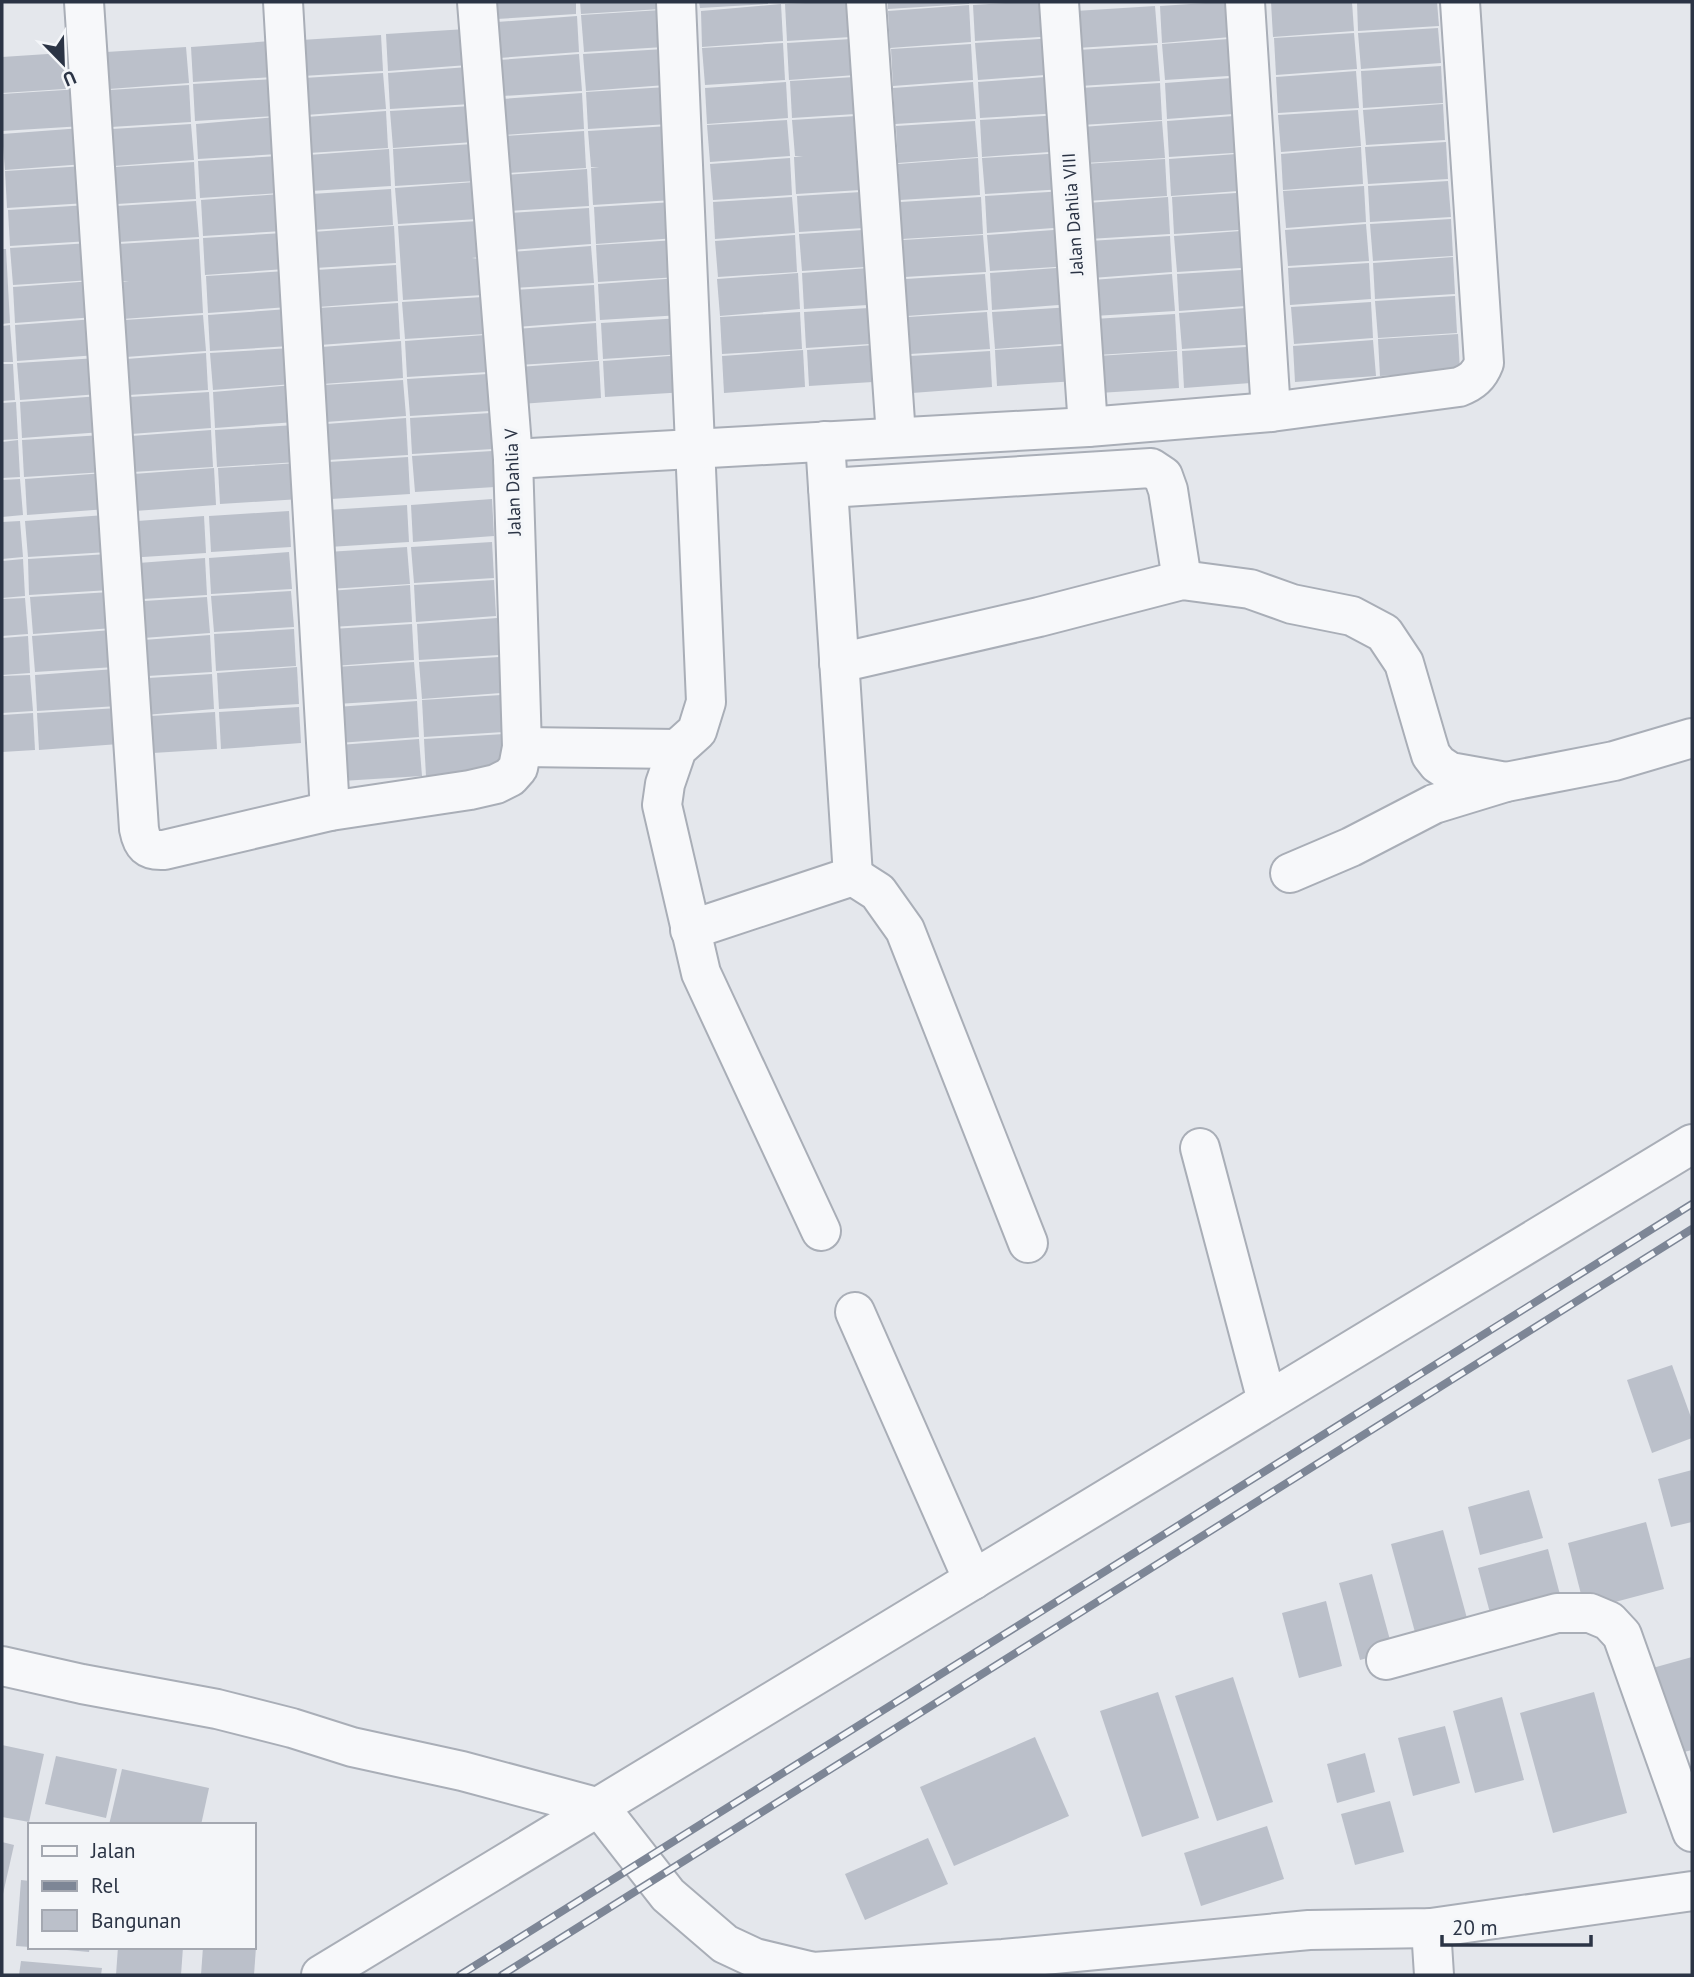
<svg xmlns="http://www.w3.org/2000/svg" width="1694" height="1977" font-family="'PT Sans',sans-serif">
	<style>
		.building { fill: #bbc0ca }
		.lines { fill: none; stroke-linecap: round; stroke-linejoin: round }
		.minor-casing { stroke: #a9aeb7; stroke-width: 42 }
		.minor { stroke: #f7f8fa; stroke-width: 38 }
		.rail-casing { stroke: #7d8696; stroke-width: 8 }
		.rail { stroke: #f4f6f9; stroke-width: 5; stroke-dasharray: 16; stroke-linecap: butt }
		.labels { text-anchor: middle; stroke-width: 7; stroke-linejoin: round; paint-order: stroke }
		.street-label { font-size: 18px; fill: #2b3445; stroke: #f4f6f9 }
	</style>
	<rect width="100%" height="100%" fill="#e4e7ec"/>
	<g class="building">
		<polygon points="495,2 576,2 576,14 496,19"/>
		<polygon points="580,2 661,2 661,9 581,14"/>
		<polygon points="699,2 768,2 768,4 700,8"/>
		<polygon points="827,2 865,2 867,36 787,41 785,4"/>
		<polygon points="888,2 969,2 969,4 888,9"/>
		<polygon points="1020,2 1053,2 1055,36 975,41 973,5"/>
		<polygon points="1221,2 1240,2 1242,36 1162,43 1160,6"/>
		<polygon points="1271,2 1352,2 1354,31 1273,37"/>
		<polygon points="1357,2 1437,2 1439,26 1358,31"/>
		<polygon points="781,4 783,41 702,47 701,11"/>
		<polygon points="969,5 971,42 890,48 888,11"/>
		<polygon points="1155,6 1158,43 1077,48 1075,11"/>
		<polygon points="661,10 664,47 584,52 581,15"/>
		<polygon points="577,16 579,52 499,58 497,22"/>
		<polygon points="1438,28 1441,63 1361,69 1358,33"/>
		<polygon points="466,29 468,65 388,71 386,34"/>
		<polygon points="1354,33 1357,69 1276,75 1274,38"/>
		<polygon points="381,35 383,71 303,76 301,40"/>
		<polygon points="867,38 869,74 789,80 787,43"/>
		<polygon points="1055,38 1058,74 978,80 975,43"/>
		<polygon points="1242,38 1244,75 1165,80 1162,44"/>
		<polygon points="271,41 273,77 193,82 191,47"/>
		<polygon points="783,43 785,80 705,85 702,48"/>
		<polygon points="971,44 973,80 893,86 891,49"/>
		<polygon points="1157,45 1160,81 1080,86 1078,50"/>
		<polygon points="186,47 189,83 109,89 106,52"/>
		<polygon points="664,49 666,85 586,91 583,54"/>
		<polygon points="78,52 80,88 2,93 2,57"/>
		<polygon points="579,54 582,91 502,96 499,60"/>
		<polygon points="1441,66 1443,103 1363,108 1361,71"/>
		<polygon points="468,67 471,104 390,109 388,73"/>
		<polygon points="1356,71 1359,108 1278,113 1276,77"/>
		<polygon points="383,73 386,109 306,115 304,78"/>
		<polygon points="870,76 872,113 792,118 790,81"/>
		<polygon points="1058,76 1060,113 980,118 978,82"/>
		<polygon points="1245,77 1247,113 1167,119 1165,83"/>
		<polygon points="274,79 276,116 195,121 193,84"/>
		<polygon points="786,82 788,118 707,124 705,88"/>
		<polygon points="973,82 976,119 895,124 893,88"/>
		<polygon points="1160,83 1162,120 1082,125 1080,88"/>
		<polygon points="189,85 191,122 111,127 109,90"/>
		<polygon points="667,87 669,124 588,129 586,92"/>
		<polygon points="80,89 83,126 2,131 2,94"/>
		<polygon points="582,93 584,129 504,135 502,99"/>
		<polygon points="1443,104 1445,140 1366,145 1363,110"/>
		<polygon points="471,106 473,142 393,148 390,111"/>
		<polygon points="1358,110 1361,146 1281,152 1278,115"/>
		<polygon points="386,111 388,148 309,153 306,117"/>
		<polygon points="872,115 877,189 796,194 794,157 803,157 795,156 792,120"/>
		<polygon points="1060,115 1063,151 982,157 980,120"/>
		<polygon points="1247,115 1249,152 1169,157 1167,121"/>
		<polygon points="276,117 278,154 198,159 196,124"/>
		<polygon points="787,120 790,156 710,162 707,125"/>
		<polygon points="975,121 978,157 898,163 896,126"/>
		<polygon points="1162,121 1165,158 1085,163 1082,127"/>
		<polygon points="191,124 194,160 114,166 112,129"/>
		<polygon points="669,126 673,200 593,205 591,168 599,168 591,167 588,131"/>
		<polygon points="82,128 85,164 5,170 2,134"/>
		<polygon points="584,131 586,168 506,173 504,136"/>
		<polygon points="1446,142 1448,179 1368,184 1365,147"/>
		<polygon points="473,144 476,181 395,186 393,149"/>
		<polygon points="1361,147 1363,184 1283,190 1281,154"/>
		<polygon points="389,149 391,186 311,191 308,155"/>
		<polygon points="1063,153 1064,189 985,194 982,158"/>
		<polygon points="1250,153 1252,190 1171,196 1169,159"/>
		<polygon points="278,156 280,193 200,198 198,161"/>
		<polygon points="790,158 792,195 713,200 710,164"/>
		<polygon points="978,158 980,195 900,200 898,164"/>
		<polygon points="1165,159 1167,196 1087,201 1084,164"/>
		<polygon points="194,162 196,199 117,204 114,167"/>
		<polygon points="85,166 87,203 7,208 5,171"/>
		<polygon points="587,169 589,206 508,211 506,175"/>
		<polygon points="1448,181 1451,217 1370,222 1368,186"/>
		<polygon points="475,182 478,219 398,224 395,188"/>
		<polygon points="1364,186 1366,222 1286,228 1283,191"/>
		<polygon points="391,189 393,225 313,230 311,194"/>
		<polygon points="877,191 880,227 799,232 797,196"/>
		<polygon points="1065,191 1067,227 987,233 985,196"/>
		<polygon points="1252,192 1254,229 1174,234 1172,197"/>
		<polygon points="280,194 283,231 203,236 201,200"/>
		<polygon points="792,197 795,233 715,239 713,202"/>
		<polygon points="981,197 983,234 902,239 900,202"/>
		<polygon points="1168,197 1170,234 1089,239 1087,203"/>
		<polygon points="196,201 199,237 119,242 116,206"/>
		<polygon points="673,202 676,238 596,244 594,207"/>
		<polygon points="88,205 90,241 10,246 8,210"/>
		<polygon points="589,208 591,244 511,250 509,213"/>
		<polygon points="1451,219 1453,256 1373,261 1370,224"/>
		<polygon points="478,221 480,257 472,258 480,259 483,295 403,300 398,226"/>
		<polygon points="1366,224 1369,261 1288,266 1285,230"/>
		<polygon points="394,226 396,263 315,268 313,232"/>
		<polygon points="879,229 882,266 802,271 799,234"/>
		<polygon points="1067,229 1070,266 990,271 987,235"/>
		<polygon points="1254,230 1256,267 1177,272 1174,236"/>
		<polygon points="283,233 285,269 205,275 203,238"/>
		<polygon points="795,235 797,272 718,277 715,241"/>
		<polygon points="983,235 986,272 905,277 903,240"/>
		<polygon points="1170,236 1172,272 1092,278 1089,241"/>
		<polygon points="199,239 203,313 123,319 121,282 129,281 121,281 118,244"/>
		<polygon points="676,240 678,277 598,282 596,245"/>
		<polygon points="90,243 92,280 13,285 10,248"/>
		<polygon points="591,246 594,283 514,288 511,252"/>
		<polygon points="2,249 6,249 10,323 2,324"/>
		<polygon points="1453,257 1455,294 1375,299 1373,263"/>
		<polygon points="1369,263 1371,299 1290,305 1288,268"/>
		<polygon points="396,265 398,301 318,307 316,270"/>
		<polygon points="882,267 884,304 804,309 802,273"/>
		<polygon points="1070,267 1072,304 992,310 990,273"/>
		<polygon points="1257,269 1259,305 1179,311 1177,274"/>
		<polygon points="286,271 288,307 208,313 206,276"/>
		<polygon points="798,273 800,309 720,316 717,279"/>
		<polygon points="985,274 988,310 907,316 905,279"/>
		<polygon points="1172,274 1175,311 1094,316 1092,280"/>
		<polygon points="679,278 681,315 600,320 598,284"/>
		<polygon points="93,281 95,317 15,323 13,287"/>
		<polygon points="594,285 596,321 516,327 514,290"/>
		<polygon points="1455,296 1457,333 1378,338 1375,301"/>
		<polygon points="483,297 485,334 405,339 402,302"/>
		<polygon points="1371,302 1373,338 1294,344 1291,307"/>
		<polygon points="398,303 400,339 320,345 318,308"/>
		<polygon points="885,307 886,343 806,348 804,312"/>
		<polygon points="1072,307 1075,343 995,349 992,312"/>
		<polygon points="1259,307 1261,344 1182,349 1179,313"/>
		<polygon points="288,309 290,346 210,351 208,315"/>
		<polygon points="800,312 802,349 722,354 720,317"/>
		<polygon points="987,312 990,349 910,354 908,317"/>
		<polygon points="1175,314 1177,350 1097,355 1094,319"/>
		<polygon points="203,315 206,351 126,357 124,320"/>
		<polygon points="681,318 683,354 603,359 601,323"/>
		<polygon points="95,319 97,355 17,361 15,325"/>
		<polygon points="596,323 598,360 519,365 516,329"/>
		<polygon points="10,325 13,362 2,362 2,326"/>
		<polygon points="1458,334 1460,371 1380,376 1378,339"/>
		<polygon points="485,335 488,372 407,377 405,341"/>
		<polygon points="1373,340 1376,376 1295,382 1293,346"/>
		<polygon points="401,341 403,378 323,384 321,347"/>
		<polygon points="887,344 889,381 809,386 807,350"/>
		<polygon points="1075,345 1077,381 997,386 995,350"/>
		<polygon points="1262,346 1264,382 1184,388 1182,351"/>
		<polygon points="291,348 293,384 213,390 210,353"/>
		<polygon points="803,350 805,387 724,393 722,356"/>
		<polygon points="990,351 992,387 912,393 910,356"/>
		<polygon points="1177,351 1179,388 1099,393 1097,356"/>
		<polygon points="206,353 208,390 129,395 126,359"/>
		<polygon points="683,355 686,392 605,397 603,361"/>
		<polygon points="98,358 99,394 20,400 17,363"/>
		<polygon points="599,361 601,398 521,404 519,367"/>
		<polygon points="2,364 13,364 15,400 2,401"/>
		<polygon points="488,374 490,411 410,416 407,379"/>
		<polygon points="403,380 406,416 326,422 323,385"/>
		<polygon points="293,385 295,422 215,428 213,392"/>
		<polygon points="209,392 211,428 131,434 129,397"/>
		<polygon points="100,396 102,432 22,438 20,402"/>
		<polygon points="16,402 18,439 2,440 2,403"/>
		<polygon points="491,413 493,449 412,454 410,418"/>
		<polygon points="406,418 408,455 328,460 326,424"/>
		<polygon points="296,425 298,462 217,467 215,430"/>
		<polygon points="211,430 213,467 133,472 131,436"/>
		<polygon points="102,435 105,472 24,477 22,440"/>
		<polygon points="18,440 20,477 2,478 2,442"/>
		<polygon points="492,451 495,487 415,492 412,456"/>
		<polygon points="408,457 410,494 331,499 328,462"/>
		<polygon points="298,463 300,499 220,504 218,468"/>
		<polygon points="214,468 216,505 135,511 133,474"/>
		<polygon points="105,473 107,509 27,515 25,479"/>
		<polygon points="20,479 23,515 2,517 2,480"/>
		<polygon points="492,499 494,536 413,542 411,505"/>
		<polygon points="407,505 409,542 329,547 327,510"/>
		<polygon points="289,511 291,547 211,552 209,516"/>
		<polygon points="105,515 108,552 28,557 25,521"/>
		<polygon points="204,516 206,553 127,558 124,522"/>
		<polygon points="20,521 23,557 2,559 2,522"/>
		<polygon points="492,542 494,578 414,583 411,547"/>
		<polygon points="407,547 410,584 329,589 327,552"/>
		<polygon points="289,552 292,589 211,594 209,558"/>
		<polygon points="108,554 110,590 29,595 28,559"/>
		<polygon points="205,558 207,595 127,600 125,564"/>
		<polygon points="23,559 25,596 2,598 2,561"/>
		<polygon points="494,580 496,616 416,622 414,585"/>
		<polygon points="410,585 412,622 332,627 329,591"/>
		<polygon points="291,591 294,627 214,632 211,596"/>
		<polygon points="110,592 113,628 33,634 30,597"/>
		<polygon points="207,597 210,633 130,639 128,602"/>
		<polygon points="25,598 28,634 2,636 2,599"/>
		<polygon points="497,618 499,655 419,660 417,624"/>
		<polygon points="412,624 414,660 334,666 332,629"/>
		<polygon points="294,629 296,666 216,671 214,634"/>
		<polygon points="112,630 115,667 35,672 32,636"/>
		<polygon points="210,635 212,672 132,677 130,641"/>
		<polygon points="28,636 30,673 2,675 2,638"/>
		<polygon points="499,657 501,693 422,699 419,662"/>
		<polygon points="414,662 417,699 337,704 335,667"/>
		<polygon points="297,667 299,704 219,709 217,673"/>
		<polygon points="115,669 118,706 37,711 35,675"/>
		<polygon points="212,674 214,709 134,716 132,679"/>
		<polygon points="30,675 33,711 2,713 2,676"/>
		<polygon points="501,695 504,732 424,737 422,700"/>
		<polygon points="417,701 419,737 339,743 337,707"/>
		<polygon points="299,707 301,743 221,749 219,712"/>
		<polygon points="118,708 119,744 39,750 37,713"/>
		<polygon points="215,712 217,749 137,754 134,717"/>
		<polygon points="33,713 35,750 2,752 2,715"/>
		<polygon points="504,734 506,770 426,776 424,739"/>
		<polygon points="419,739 422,776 342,781 339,745"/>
		<polygon points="1672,1365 1692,1420 1692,1438 1652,1453 1627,1380"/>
		<polygon points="1692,1470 1692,1522 1671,1527 1658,1479"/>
		<polygon points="1529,1490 1543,1538 1480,1555 1468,1507"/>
		<polygon points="1646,1522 1664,1589 1585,1610 1568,1543"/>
		<polygon points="1443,1530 1471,1633 1419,1647 1391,1544"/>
		<polygon points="1548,1549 1563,1606 1493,1624 1478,1568"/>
		<polygon points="1372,1574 1393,1651 1360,1660 1339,1583"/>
		<polygon points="1326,1601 1342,1666 1299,1678 1282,1613"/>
		<polygon points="1692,1657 1692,1750 1672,1755 1649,1669"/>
		<polygon points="1233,1677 1273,1802 1217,1821 1175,1696"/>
		<polygon points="1158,1692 1199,1818 1142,1837 1100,1711"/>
		<polygon points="1594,1692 1627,1813 1553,1833 1520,1713"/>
		<polygon points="1502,1697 1524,1780 1475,1793 1453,1711"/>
		<polygon points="1445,1726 1460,1783 1413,1796 1398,1738"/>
		<polygon points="1035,1737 1069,1816 954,1866 920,1787"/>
		<polygon points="2,1745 44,1754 29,1822 2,1817"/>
		<polygon points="1365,1753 1375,1792 1337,1803 1327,1764"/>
		<polygon points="56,1756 117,1769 106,1818 45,1804"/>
		<polygon points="122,1769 209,1788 201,1825 109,1825"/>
		<polygon points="1390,1801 1404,1852 1355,1865 1341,1814"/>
		<polygon points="1267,1826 1284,1879 1201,1906 1184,1853"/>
		<polygon points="928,1838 948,1884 865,1920 845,1874"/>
		<polygon points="2,1842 14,1845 3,1894 2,1893"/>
		<polygon points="21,1880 30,1881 30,1947 16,1946"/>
		<polygon points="56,1947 90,1947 89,1952 56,1949"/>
		<polygon points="118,1947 183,1947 181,1975 116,1975"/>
		<polygon points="203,1947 256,1947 254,1975 201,1975"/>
		<polygon points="21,1961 102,1968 101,1975 19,1975"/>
	</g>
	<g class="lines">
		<g class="minor-casing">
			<g id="minor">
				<path d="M84,2L139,829C142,845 147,851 164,850L330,811L470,790L496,784L510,777L518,768L522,747L513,459L477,2"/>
				<polyline points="283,2 330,811"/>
				<polyline points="676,2 706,702 697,731 677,749 665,784 662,805 701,973 821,1231"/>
				<polyline points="866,2 896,436"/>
				<polyline points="1059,2 1088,427"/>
				<polyline points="1245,2 1271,412"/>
				<path d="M513,459L1088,427L1271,412L1459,387C1472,382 1479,376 1484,363L1460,2"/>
				<polyline points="828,488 1151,468 1163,476 1168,490 1182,580"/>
				<polyline points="839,663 1039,617 1182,580 1250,589 1292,604 1352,616 1384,633 1404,663 1427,742 1431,755 1438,764 1450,772 1506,782"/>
				<polyline points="522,747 677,749"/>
				<polyline points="1290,873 1351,847 1434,804 1506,782 1614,761 1692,738"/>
				<polyline points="853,876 878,892 905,930 1028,1243"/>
				<polyline points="690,930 853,876 825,441"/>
				<polyline points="1200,1148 1267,1401"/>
				<polyline points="855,1312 973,1580"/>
				<polyline points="1386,1660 1557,1613 1590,1613 1609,1621 1622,1635 1692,1832"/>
				<polyline points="2,1666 82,1684 217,1709 292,1728 352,1747 462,1771 600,1808 668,1895 725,1944 755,1958 813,1972 1003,1959 1309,1930 1431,1928 1692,1891"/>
				<polyline points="1431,1928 1434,1975"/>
				<polyline points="321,1975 1692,1144"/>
			</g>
		</g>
		<use href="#minor" class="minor"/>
		<g class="rail-casing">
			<g id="rail">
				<polyline points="460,1975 1692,1204"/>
				<polyline points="502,1975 1692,1229"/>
			</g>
		</g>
		<use href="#rail" class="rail"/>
	</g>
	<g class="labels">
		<g class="street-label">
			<text transform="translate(1073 214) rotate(-94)" y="6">Jalan Dahlia VIII</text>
			<text transform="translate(513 482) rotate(-92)" y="6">Jalan Dahlia V</text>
		</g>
	</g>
	<rect width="1694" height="1977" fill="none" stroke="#2b3445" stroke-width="7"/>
	<rect x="28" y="1823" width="228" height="126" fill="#f4f6f9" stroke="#a4a8b1" stroke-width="2"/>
	<rect x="42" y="1846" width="35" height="10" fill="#f7f8fa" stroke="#a4a8b1" stroke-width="2"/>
	<text x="91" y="1858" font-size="21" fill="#2b3445">Jalan</text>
	<rect x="42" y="1881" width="35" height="10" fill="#7d8696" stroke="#a4a8b1" stroke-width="2"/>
	<text x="91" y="1893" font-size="21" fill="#2b3445">Rel</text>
	<rect x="42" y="1910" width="35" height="21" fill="#bbc0ca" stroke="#a4a8b1" stroke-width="2"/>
	<text x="91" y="1928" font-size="21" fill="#2b3445">Bangunan</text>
	<g transform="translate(63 63) rotate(157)" stroke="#f4f6f9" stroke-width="5" paint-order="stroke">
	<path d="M0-5L12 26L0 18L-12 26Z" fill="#2b3445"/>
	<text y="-10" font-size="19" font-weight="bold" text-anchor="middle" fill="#2b3445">U</text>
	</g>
	<path d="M1442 1935v10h149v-10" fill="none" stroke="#2b3445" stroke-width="3.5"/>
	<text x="1452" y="1935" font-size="21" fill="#2b3445" stroke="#f4f6f9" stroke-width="5" paint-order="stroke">20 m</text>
</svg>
